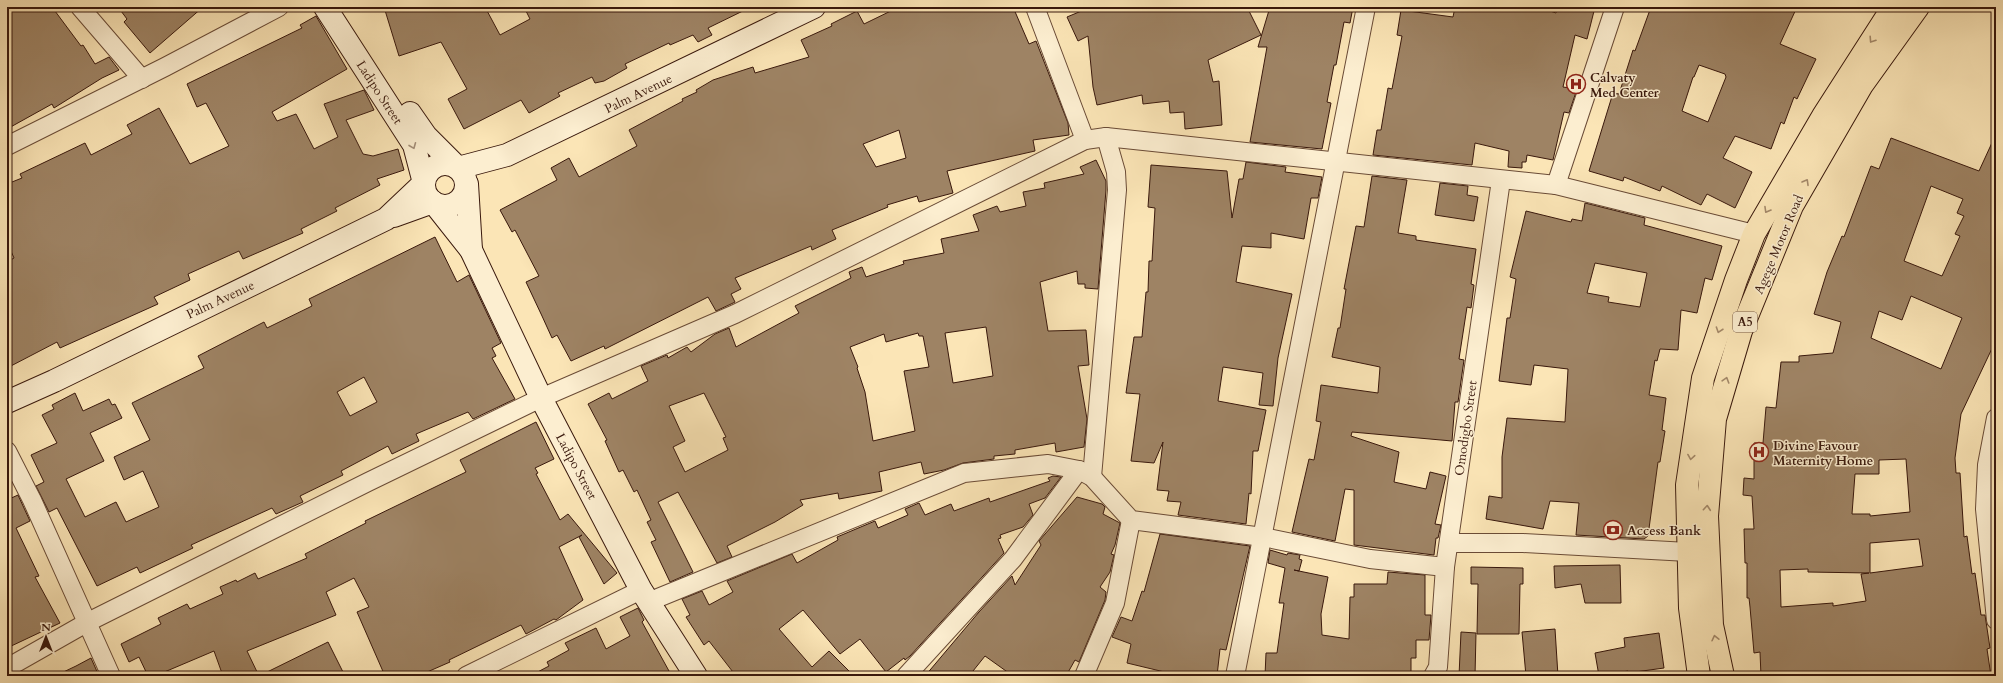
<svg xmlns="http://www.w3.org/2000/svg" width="2003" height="683" font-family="Cardo,serif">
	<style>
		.building { fill: #9e8364; stroke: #39180c; fill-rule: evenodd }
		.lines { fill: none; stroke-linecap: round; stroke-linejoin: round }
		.street-casing { stroke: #6a4b36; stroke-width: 20 }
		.secondary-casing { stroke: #39180c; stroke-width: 24 }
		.highway-casing { stroke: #39180c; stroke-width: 24 }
		.street { stroke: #fceed0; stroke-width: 18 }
		.secondary { stroke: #fceed0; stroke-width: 22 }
		.highway { stroke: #fbe5b6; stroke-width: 22 }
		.oneway { stroke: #a4896a }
		.oneway2 { stroke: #a48e78 }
		.labels { text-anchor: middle; stroke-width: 3; stroke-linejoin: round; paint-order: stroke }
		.shield { fill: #fceed0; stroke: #745847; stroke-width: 1 }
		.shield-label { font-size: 12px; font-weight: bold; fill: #39180c }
		.poi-label { font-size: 13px; font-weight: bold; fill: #39180c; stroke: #fceed0; text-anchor: start }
		.street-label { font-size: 13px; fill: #39180c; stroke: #fceed0 }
	</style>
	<rect width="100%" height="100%" fill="#fbe5b6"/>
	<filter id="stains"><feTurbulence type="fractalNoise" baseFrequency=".005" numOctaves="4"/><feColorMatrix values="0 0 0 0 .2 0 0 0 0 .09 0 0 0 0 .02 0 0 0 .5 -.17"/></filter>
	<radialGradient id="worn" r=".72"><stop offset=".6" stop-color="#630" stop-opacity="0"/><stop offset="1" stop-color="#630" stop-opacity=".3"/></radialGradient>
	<g class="building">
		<polygon points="7,7 52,7 81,46 83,45 95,64 109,57 119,70 102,78 54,108 52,104 7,129"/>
		<polygon points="118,7 203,7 150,53 124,22 127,19"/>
		<polygon points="384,7 485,7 500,35 530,19 524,7 751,7 708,28 712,35 698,42 693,35 670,45 669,43 625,64 627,68 604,81 595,83 592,77 558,93 560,96 529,113 521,100 464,129 448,99 467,89 441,42 399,56"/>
		<path d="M899,7H1013L1029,44L1036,41L1068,123L1069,135L1033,140L1035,151L947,171L953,193L919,202L917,196L887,205L888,207L832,230L836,239L812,250L811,246L735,278L741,289L731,294L735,302L731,304L716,311L708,297L605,349L604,346L571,361L557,335L552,338L542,316L526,282L539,276L515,230L512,232L500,210L557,180L551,168L569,158L579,177L637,146L629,130L683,101L682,99L697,92L696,90L713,80L753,67L755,73L809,57L801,40L832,26L831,24L857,11L864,24ZM899,130L906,158L876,167L863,144Z"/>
		<polygon points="1091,7 1247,7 1261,35 1208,60 1213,82 1219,81 1222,125 1185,129 1184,112 1170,113 1169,101 1143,104 1142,95 1097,105 1093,87 1088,36 1078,41 1067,17"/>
		<polygon points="1270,7 1353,7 1350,23 1344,22 1336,65 1334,65 1327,102 1331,103 1322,149 1250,142 1267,47 1258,47"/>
		<polygon points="1455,7 1538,7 1556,13 1558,7 1595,7 1587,39 1575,35 1563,87 1577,89 1569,113 1564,112 1553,160 1527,155 1526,162 1522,162 1522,168 1508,167 1509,151 1475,143 1472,165 1373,155 1377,130 1381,130 1388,88 1392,89 1402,36 1397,35 1401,10 1453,17"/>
		<path d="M1651,7H1797L1780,44L1816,59L1797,99L1794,97L1784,124L1781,122L1771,149L1735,136L1723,158L1752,172L1735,208L1707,194L1701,205L1662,186L1660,191L1624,177L1623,181L1589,171L1613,93L1619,94L1633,50L1635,51ZM1699,65L1725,74L1726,77L1708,122L1682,111L1693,77H1694Z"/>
		<polygon points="316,16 347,69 272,112 277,121 296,114 314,149 338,137 324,104 364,90 374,110 346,120 363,154 373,156 398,149 404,170 377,179 380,185 335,208 337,211 301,229 303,233 243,259 239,251 188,274 190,280 154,297 158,304 60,348 57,342 7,368 7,262 14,258 7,242 7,184 22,178 20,174 85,143 91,155 132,134 127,125 159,108 190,164 229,146 206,103 197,107 187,84 302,28 300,25"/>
		<path d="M1996,134V340L1961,414L1955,458L1956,473H1960L1964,537L1967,536L1972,574L1975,573L1981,615H1985L1990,648L1987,649L1991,676H1761L1760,652L1754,653L1750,607L1749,598H1747V563H1745L1744,529H1754L1752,496L1743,495L1744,478L1754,479V443H1763L1766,407L1776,408L1781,362H1799V356L1833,353L1841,322L1814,314L1827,272L1842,236L1844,237L1871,166L1879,169L1891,138L1979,171ZM1931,186L1963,199L1957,213L1964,216L1955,234L1960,236L1942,276L1904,261ZM1911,296L1962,318L1941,369L1871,338L1879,311L1902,320ZM1906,459L1910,512L1870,516V514H1852L1855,474H1879V460ZM1919,539L1923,566L1870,573V543ZM1808,569V572L1869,573L1861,574L1866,601L1833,606V603L1781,607L1780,570Z"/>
		<path d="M1096,160L1106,181V190L1098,289L1085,288V284H1078L1077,271L1040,282L1048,331L1086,330L1089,365L1078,366L1087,419L1084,447L1056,452L1055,443L1015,450V454L994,456V459L963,463L944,470L924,474L921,462L879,472L882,491L839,499L838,493L800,500L803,505L775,522L727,546L732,557L717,563L678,492L658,502L693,572L670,582L651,542L656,540L647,522L651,520L637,490L634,492L623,470L619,472L605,441L607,440L588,404L609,393L612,399L648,381L641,366L667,355L668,358L687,347L691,352L715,334L729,328L736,347L799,313L795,306L851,278L849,272L862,267L866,277L904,264L903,261L944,253L941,239L979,231L973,215L997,206L1000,212L1026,206L1023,192L1045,188L1044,183L1084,174L1080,167ZM986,327L993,376L953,383L945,333ZM918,333L919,336H923L929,367L904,371L915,431L873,441L865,392L857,368L858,367L850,347L884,334L886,342ZM704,393L726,437L723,438L728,450L685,472L673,447L685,441L669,406Z"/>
		<polygon points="1246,162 1286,167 1285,172 1322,177 1318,198 1311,198 1304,239 1271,233 1271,248 1242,246 1236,282 1292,294 1278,358 1273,406 1259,405 1263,373 1223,367 1218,401 1266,410 1258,451 1253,451 1251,494 1249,493 1246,524 1178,515 1181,502 1167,501 1169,491 1157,490 1163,442 1154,463 1131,461 1140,394 1126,393 1134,337 1142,337 1146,292 1148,292 1149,261 1152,261 1155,208 1148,207 1151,165 1227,171 1232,218 1239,179 1243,179"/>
		<polygon points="1372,176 1407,180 1398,233 1416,236 1416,240 1476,249 1471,284 1474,285 1471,308 1467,307 1459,359 1464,360 1458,402 1455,402 1452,441 1352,432 1351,436 1399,452 1394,482 1426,489 1430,472 1446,476 1435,524 1441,525 1438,538 1436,538 1434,555 1354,545 1354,490 1345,489 1335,541 1292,532 1309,459 1314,460 1321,422 1316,421 1321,385 1378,393 1380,367 1332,357 1338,328 1340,328 1346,289 1344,289 1356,226 1364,227"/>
		<polygon points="1440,183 1468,186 1467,195 1478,197 1474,221 1435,215"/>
		<path d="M1585,203L1645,218L1644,225L1722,246L1712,280L1705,278L1697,313L1681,310L1678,350L1660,349L1657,361L1655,360L1649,395L1666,398L1662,430L1665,431L1660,462H1658L1648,536L1644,539L1576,535L1579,503L1550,501L1543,529L1486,519L1489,496L1502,498V457L1507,418L1565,422L1568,369L1534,365L1531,385L1499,381L1507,318H1510L1516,279L1510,277L1526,211L1571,222L1572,219L1582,221ZM1595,263L1647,273L1640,307L1608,302L1609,297L1587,293Z"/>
		<path d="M435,237L457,282L469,275L501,343L492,348L496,356L492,358L515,399L473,419L468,412L416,434L419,441L392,454L388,446L341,471L343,475L300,496L303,502L276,514L272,508L191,545L193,548L140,573L137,567L97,586L57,508L49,512L36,486L44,482L31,455L57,443L42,415L54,409L52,405L75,393L83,411L109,399L112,405L115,404L122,418L90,433L104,461L66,479L85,517L116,502L126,522L159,507L143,471L124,480L114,457L150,440L132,403L204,368L198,356L264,322L267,328L312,306L309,299ZM364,377L377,402L350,416L337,392Z"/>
		<polygon points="536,422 554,459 535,468 538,473 536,474 560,520 568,514 617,573 604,584 579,537 582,535 559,547 583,600 556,620 554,619 526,634 521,625 449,660 450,662 418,676 385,676 357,612 369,607 354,578 326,592 336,615 247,651 259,676 328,642 345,676 223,676 214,651 155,676 148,676 139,657 129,662 121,644 161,624 158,618 187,604 190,609 223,594 220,587 236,580 237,582 255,573 258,579 307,558 305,554 366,523 365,521 466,472 460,460"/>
		<polygon points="1053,476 1061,477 1045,498 1029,504 1033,515 1023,527 1000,535 1001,538 998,539 1004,553 910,656 905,660 904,658 886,672 860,639 840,654 803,610 779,629 812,667 829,651 854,676 736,676 709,641 704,645 686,617 690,615 682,599 702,591 709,605 733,592 727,581 792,554 797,563 838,540 837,537 875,521 878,528 908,515 905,509 919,503 925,515 951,504 954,511 989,498 990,502 1050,481 1048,478"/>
		<polygon points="18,495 30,521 16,528 39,576 35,577 60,623 7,648 7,500"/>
		<polygon points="1077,497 1102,504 1105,507 1103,514 1120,523 1115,545 1111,554 1114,555 1110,572 1100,587 1106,592 1105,600 1079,662 1075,660 1066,676 1013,676 985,656 969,676 925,676 979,612 1012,576 1015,585 1041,545 1039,541"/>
		<polygon points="1160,534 1250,546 1226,650 1220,649 1217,676 1177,675 1127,663 1131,644 1112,637 1121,617 1132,621 1142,591 1144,592"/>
		<polygon points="1270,550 1287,555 1288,553 1300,555 1299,559 1302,560 1299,571 1294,570 1328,577 1321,614 1322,635 1349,639 1350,597 1354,597 1354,584 1387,584 1388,572 1425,575 1425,615 1431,615 1429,640 1416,640 1416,658 1411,658 1411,676 1265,676 1266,653 1277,653 1284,603 1279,603 1285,568 1268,563"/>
		<polygon points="1620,565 1621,603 1585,603 1581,584 1555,588 1554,566"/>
		<polygon points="1471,567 1523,568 1523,584 1520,584 1519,634 1477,634 1478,584 1471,584"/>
		<polygon points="638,608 644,620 642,622 669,671 660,676 530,676 549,666 547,662 569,650 565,643 596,628 606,649 630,636 620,617"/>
		<polygon points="1555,629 1558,676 1526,676 1522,632"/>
		<polygon points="1461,632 1476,633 1475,676 1459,676"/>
		<polygon points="1659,633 1664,668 1628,673 1628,671 1599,676 1595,653 1625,647 1624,638"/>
		<polygon points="91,658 99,676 55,676 76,666"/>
	</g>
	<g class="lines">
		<g class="street-casing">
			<g id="street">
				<polyline points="80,7 142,79"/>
				<polyline points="1035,7 1085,140"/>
				<polyline points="7,146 165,67 279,7"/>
				<polyline points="1556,185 1615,7"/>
				<polyline points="1996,418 1987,465 1985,509 1996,620"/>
				<polyline points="7,451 32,500 111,676"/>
				<polyline points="1092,477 1117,190 1116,172 1106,137"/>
				<polyline points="1449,543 1523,543 1688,552"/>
				<polyline points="648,602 964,473 1048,464 1079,470 1092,477 1131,520 1263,537 1370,559 1445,567"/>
				<polyline points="7,668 88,622 368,482 541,398 735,314 1085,140 1106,137 1556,185 1754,234"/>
				<polyline points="466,676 641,590"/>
				<polyline points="906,676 1013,559 1079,470"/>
				<polyline points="1084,676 1115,603 1131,520"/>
				<polyline points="1235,676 1366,7"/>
				<polyline points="1433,676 1438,667 1445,567 1501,180"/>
			</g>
		</g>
		<g class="secondary-casing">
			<g id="secondary">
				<polyline points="410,113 426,136 458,168 507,155 814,7"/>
				<circle cx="445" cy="185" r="21"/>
				<polyline points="467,184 471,250"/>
				<polyline points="394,216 433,202 471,250 541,398 641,590 696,676"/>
				<polyline points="7,402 54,381 386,219 424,183 414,145 325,7"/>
			</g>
		</g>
		<g class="highway-casing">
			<g id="highway">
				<polyline points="1699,676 1690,608 1687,485 1703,378 1736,280 1754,234 1823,116 1893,7"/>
				<polyline points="1723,676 1712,625 1707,516 1715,419 1741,331 1792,206 1862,85 1918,7"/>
			</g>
		</g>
		<use href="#street" class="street"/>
		<use href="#secondary" class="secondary"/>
		<use href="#highway" class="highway"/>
	</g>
	<defs><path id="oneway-chevron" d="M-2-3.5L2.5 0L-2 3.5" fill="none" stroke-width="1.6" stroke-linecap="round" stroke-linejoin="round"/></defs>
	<g class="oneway">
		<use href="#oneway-chevron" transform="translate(1872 40) rotate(123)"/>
		<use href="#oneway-chevron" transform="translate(1806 182) rotate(-60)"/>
		<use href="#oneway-chevron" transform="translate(1767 210) rotate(120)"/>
		<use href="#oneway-chevron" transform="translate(1719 330) rotate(109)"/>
		<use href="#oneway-chevron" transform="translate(1726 380) rotate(-73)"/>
		<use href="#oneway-chevron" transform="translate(1691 457) rotate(99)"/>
		<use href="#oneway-chevron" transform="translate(1707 508) rotate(-85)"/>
		<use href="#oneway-chevron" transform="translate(1715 638) rotate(-103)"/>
	</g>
	<use class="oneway2" href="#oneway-chevron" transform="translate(413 146) rotate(68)"/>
	<defs>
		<g id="hospital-ring" transform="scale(1)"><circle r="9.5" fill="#fceed0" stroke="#8f2418" stroke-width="1.5"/><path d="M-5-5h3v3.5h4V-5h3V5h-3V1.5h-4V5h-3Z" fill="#8f2418"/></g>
		<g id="bank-ring" transform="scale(1)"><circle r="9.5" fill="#fceed0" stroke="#8f2418" stroke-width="1.5"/><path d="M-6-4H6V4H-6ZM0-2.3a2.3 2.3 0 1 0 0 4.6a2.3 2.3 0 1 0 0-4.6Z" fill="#8f2418"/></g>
	</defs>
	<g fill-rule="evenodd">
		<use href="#hospital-ring" x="1576" y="84"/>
		<use href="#hospital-ring" x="1759" y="452"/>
		<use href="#bank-ring" x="1613" y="530"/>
	</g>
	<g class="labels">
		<rect class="shield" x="1733" y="312" width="24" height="20" rx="3"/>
		<g class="shield-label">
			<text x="1745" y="326">A5</text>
		</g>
		<g class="poi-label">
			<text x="1590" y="82">Calvaty<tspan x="1590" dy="15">Med Center</tspan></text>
			<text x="1773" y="450">Divine Favour<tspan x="1773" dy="15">Maternity Home</tspan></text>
			<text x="1627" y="535">Access Bank</text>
		</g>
		<g class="street-label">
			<text transform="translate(380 92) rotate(57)" y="5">Ladipo Street</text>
			<text transform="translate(638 93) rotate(-26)" y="5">Palm Avenue</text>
			<text transform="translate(1778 244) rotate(-67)" y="5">Agege Motor Road</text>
			<text transform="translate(220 299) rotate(-25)" y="5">Palm Avenue</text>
			<text transform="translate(1465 428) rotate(-82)" y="5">Omodigbo Street</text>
			<text transform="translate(577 466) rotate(62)" y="5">Ladipo Street</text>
		</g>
	</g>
	<rect width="2003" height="683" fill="none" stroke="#fbe5b6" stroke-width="24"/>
	<rect x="8" y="8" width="1987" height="667" fill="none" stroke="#39180c" stroke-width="2"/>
	<rect x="12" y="12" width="1979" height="659" fill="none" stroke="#39180c"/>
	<g transform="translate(46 637)" stroke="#fceed0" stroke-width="3" paint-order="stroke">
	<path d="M0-3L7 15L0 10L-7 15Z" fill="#39180c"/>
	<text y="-6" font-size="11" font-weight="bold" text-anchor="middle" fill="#39180c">N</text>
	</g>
	<rect width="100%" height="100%" filter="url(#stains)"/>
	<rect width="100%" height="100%" fill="url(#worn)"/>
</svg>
